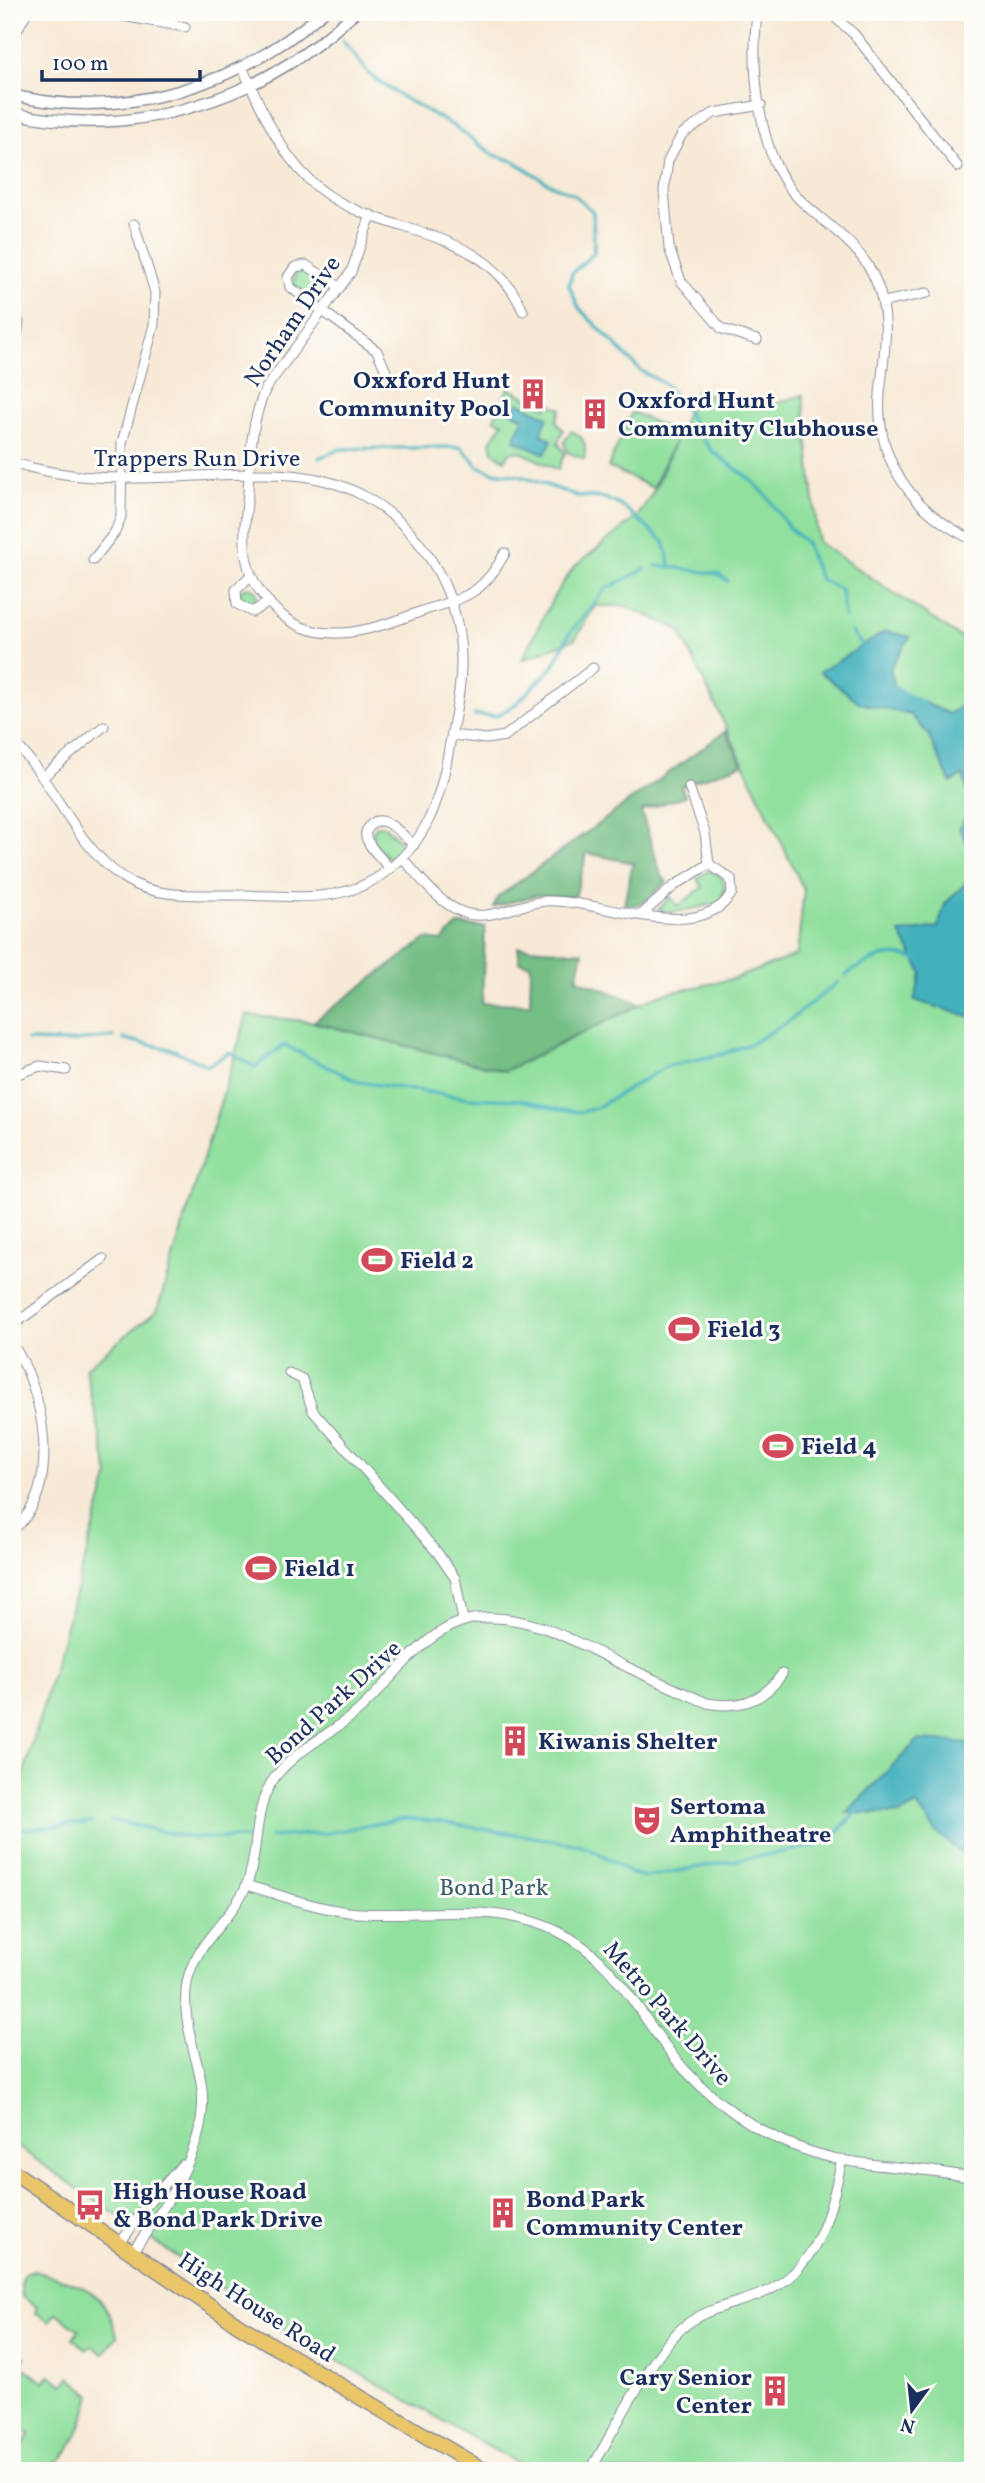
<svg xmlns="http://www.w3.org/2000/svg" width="985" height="2483" font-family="Vollkorn,serif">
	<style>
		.green { fill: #91e09e; stroke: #56887e; stroke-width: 2 }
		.forest { fill: #74be85; stroke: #487672; stroke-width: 2 }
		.water { fill: #42b1bd; stroke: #2e708e; stroke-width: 2 }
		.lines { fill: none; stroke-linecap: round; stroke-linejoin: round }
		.stream { stroke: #42b1bd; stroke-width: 3.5 }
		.minor-casing { stroke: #898c9a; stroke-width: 11 }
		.tertiary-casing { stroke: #898c9a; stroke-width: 13 }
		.primary-casing { stroke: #898c9a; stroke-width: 17 }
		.minor { stroke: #fff; stroke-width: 9 }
		.tertiary { stroke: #fff; stroke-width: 10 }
		.primary { stroke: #ebc669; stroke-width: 14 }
		.labels { text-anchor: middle; stroke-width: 6; stroke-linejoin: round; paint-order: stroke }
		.street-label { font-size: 24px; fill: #1b2f5e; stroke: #fdfcf7 }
		.poi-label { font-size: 24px; font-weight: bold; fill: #1b2f5e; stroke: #fdfcf7; text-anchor: start }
		.park-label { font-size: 24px; fill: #385b6e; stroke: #fdfcf7 }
	</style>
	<rect width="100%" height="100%" fill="#fdfcf7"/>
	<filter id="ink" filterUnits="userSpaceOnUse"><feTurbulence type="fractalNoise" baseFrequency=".0143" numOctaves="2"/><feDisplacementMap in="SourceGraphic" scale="14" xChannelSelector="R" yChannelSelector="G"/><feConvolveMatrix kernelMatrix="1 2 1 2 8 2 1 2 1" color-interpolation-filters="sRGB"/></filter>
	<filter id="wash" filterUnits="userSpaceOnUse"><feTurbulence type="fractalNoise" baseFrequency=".00686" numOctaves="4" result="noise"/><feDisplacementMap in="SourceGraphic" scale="28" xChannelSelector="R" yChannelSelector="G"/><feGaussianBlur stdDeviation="1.57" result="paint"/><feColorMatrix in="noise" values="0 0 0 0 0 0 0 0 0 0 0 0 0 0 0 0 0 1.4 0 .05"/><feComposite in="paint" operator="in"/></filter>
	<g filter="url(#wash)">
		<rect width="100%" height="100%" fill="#f7e9d5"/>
		<g class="green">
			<polygon points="302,269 327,285 328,292 319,302 293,284 296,271"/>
			<polygon points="508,388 547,408 549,403 561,409 556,421 563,430 558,443 565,453 558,470 521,452 510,452 505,460 493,452 491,441 503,423 494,419"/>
			<polygon points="696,391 760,408 803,395 818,542 967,642 973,624 973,2471 531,2471 277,2326 12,2143 12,1815 109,1475 85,1368 157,1311 247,1015 313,1022 505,1071 659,995 733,979 797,955 804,890 679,629 626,606 595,606 575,639 522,660 554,596 574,567 638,516 655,489"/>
			<polygon points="632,412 678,433 653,488 608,467"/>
			<path d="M571,431C585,437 587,446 584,459L567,452L564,442Z"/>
			<circle cx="248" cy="596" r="9"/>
			<polygon points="377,826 385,826 401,843 401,850 391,858 387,857 373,841 373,831"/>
			<path d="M708,871C727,874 728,889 719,903L672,913L658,910L671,897L678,906L703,887L697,879Z"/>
			<path d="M34,2271C77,2284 105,2286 117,2336L103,2354L91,2345L87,2349L73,2339L79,2330L56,2313L49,2322L35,2312L37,2307L22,2297L21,2279L26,2272Z"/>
			<path d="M12,2349L25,2357L20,2365L44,2382L50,2375L64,2385L70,2377L91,2395C81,2432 65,2483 12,2468V2460L30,2434L12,2422Z"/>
		</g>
		<g class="forest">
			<path d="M726,731L742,764L681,786L685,796L641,811L661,875L667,882C651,894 645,909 624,904L633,863L587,853L575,897L536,895L494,907L498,897Z"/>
			<polygon points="458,925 485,927 482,1003 530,1004 531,965 520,962 518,947 583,952 577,979 641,1004 505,1071 313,1022 426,939 442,941"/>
		</g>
		<g class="water">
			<polygon points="518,402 548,417 541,434 552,440 545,454 514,440 524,418 513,413"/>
			<polygon points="886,631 910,637 890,668 895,689 949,714 973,698 973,854 959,828 972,807 963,775 951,783 927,733 911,715 860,703 820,672"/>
			<polygon points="973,876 973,1018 914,1000 922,973 900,933 938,927 945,904"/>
			<polygon points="918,1740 973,1743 972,1882 967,1858 936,1832 917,1805 900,1814 846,1813"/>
		</g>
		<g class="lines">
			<g class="stream">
				<polyline points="343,41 371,76 402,97 455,127 494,155 514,161 548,183 573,194 593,212 594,253 572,273 569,285 579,308 641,371 665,384 689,414 695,430 713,452 749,478 766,495 789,528 805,542 820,579 841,590 845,618"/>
				<polyline points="319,458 340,449 461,447 478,466 493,472 520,476 578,496 604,498 622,506 664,542 671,567 718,574 728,581"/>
				<polyline points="656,566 671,567"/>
				<polyline points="851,631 865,648"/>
				<polyline points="893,687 923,703"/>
				<polyline points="474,715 497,716 517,703 553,667 569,634 606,589 645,569"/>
				<path d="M846,975C866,961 894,948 918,961"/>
				<polyline points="124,1039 174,1050 208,1066 229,1052 255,1067 284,1045 359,1082 468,1098 522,1100 560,1110 581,1112 596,1108 667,1066 723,1054 752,1043 789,1021 838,982"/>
				<polyline points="27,1041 66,1042 113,1037"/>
				<polyline points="111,1820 191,1838 248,1838"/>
				<polyline points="12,1830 91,1823"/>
				<polyline points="270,1837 327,1833 402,1819 435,1821 581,1845 612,1860 631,1874 645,1877 815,1846 834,1835 857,1812"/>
			</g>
		</g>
	</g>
	<g filter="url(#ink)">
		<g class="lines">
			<g class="minor-casing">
				<g id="minor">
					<polyline points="100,12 185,27"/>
					<path d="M757,12C751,68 757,157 799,199C825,224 860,244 875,279C892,317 884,354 880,394C875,462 914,512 973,540"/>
					<polyline points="829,12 854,34 958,167"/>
					<polyline points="12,39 27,12"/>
					<path d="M243,69C264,113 281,159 321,190C385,239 485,223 523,311"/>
					<path d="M371,215L351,272L266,388C251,421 250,456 248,492C246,513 243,535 246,556C249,575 259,593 273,607C314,650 369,631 417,613C462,597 480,599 505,553"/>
					<polyline points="340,287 306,265 295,267 288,277 290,287 377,351 386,371"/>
					<polyline points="884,302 927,293"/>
					<polyline points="757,340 722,329 681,281 669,248 664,190 668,161 682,134 714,113 761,105"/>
					<polyline points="12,368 19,322"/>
					<path d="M12,462C78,484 147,478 216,475C267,473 315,470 362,495C421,527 459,590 461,657C462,686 455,715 450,743C441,798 428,843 380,876C339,904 288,896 241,895C204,894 158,900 125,879C76,848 54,781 12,740"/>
					<polyline points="93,560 115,532 121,517 122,443 154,325 155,292 134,224"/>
					<polyline points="251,575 236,590 237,604 252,612 269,602"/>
					<polyline points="452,735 486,739 505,736 593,668"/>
					<polyline points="44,776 104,726"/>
					<polyline points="689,787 705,833 709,864"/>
					<path d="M403,859C420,877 438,903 462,912C489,923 519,903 545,901C597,898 699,947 732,893L731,879L709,864L674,886L642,914"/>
					<path d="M390,869C383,860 369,848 366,837C365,833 366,830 369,827C382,809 403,836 414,845"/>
					<polyline points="12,1076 40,1066 66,1070"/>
					<polyline points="12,1326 103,1259"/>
					<path d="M12,1344C44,1387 64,1493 12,1530"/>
					<polyline points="289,1373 302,1379 313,1411 437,1552 455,1578 463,1620"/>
					<path d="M246,1885C283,1896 320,1910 359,1913C427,1917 492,1901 557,1931C618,1959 641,2021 684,2069C725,2114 782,2148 842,2160C885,2168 930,2168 973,2178"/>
					<polyline points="119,2245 146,2206 182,2165"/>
					<path d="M131,2253C166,2208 212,2141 201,2082C195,2050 181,2016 187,1983C194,1943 232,1920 247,1884C260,1850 252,1808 275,1777C297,1749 331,1734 358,1711C394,1680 429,1620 482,1618C535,1615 578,1644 625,1666C652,1679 680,1691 707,1703C738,1709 764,1701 782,1674"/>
					<path d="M590,2471C613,2433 654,2348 687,2324C708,2308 736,2304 761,2294C818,2271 830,2214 842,2159"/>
				</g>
			</g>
			<g class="tertiary-casing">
				<g id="tertiary">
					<path d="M12,95C123,122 239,86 323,12"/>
					<path d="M12,113C136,141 265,99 355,12"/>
				</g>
			</g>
			<g class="primary-casing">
				<polyline id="primary" points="12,2171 240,2326 485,2471"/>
			</g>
			<use href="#minor" class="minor"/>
			<use href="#tertiary" class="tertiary"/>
			<use href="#primary" class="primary"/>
		</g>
	</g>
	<defs>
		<g id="building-bare" transform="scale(2.415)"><path d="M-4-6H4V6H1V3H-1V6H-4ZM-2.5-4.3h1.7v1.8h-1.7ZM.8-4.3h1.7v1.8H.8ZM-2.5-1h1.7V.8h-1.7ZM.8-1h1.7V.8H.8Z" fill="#d1495b" stroke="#fdfcf7" stroke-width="2.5" paint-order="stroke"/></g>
		<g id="stadium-bare" transform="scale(2.415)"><path d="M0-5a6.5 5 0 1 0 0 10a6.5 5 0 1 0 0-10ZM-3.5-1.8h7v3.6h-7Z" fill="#d1495b" stroke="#fdfcf7" stroke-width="2.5" paint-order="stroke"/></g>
		<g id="theatre-bare" transform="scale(2.415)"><path d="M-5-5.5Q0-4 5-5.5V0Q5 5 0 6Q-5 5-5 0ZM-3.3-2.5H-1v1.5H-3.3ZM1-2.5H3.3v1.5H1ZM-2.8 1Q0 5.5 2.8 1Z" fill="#d1495b" stroke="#fdfcf7" stroke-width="2.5" paint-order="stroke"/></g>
		<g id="bus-bare" transform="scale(2.415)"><path d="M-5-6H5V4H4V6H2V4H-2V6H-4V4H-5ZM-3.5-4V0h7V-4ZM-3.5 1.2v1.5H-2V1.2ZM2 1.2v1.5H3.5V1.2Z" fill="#d1495b" stroke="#fdfcf7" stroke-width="2.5" paint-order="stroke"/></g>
	</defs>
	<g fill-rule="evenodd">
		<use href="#building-bare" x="533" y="394"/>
		<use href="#building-bare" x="595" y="414"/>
		<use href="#stadium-bare" x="377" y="1260"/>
		<use href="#stadium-bare" x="684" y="1329"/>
		<use href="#stadium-bare" x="778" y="1446"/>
		<use href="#stadium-bare" x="261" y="1568"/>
		<use href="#building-bare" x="515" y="1741"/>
		<use href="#theatre-bare" x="647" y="1820"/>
		<use href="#bus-bare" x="90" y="2205"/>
		<use href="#building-bare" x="503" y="2213"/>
		<use href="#building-bare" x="775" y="2391"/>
	</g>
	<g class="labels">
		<g class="street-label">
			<text transform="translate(292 321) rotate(-56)" y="8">Norham Drive</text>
			<text x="197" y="466">Trappers Run Drive</text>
			<text transform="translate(333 1702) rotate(-42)" y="8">Bond Park Drive</text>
			<text transform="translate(668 2013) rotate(49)" y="8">Metro Park Drive</text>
			<text transform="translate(257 2307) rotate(33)" y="8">High House Road</text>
		</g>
		<g class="poi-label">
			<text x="510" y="388" text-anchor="end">Oxxford Hunt<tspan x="510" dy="28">Community Pool</tspan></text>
			<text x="618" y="408">Oxxford Hunt<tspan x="618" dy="28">Community Clubhouse</tspan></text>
			<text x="400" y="1268">Field 2</text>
			<text x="707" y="1337">Field 3</text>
			<text x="801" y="1454">Field 4</text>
			<text x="284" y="1576">Field 1</text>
			<text x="538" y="1749">Kiwanis Shelter</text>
			<text x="670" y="1814">Sertoma<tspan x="670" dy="28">Amphitheatre</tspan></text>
			<text x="113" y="2199">High House Road<tspan x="113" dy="28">&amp; Bond Park Drive</tspan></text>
			<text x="526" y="2207">Bond Park<tspan x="526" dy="28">Community Center</tspan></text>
			<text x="752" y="2385" text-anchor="end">Cary Senior<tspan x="752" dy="28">Center</tspan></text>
		</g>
		<g class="park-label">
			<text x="494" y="1895">Bond Park</text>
		</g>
	</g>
	<rect width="985" height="2483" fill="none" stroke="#fdfcf7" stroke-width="42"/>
	<g transform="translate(912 2410) rotate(195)" stroke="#fdfcf7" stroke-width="5" paint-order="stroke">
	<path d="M0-5L12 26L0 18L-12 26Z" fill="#1b2f5e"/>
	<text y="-10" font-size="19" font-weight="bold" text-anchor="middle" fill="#1b2f5e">N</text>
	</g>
	<path d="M42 70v10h158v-10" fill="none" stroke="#1b2f5e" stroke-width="3.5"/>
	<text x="52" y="70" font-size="21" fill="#1b2f5e" stroke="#fdfcf7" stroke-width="5" paint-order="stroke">100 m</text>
</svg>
